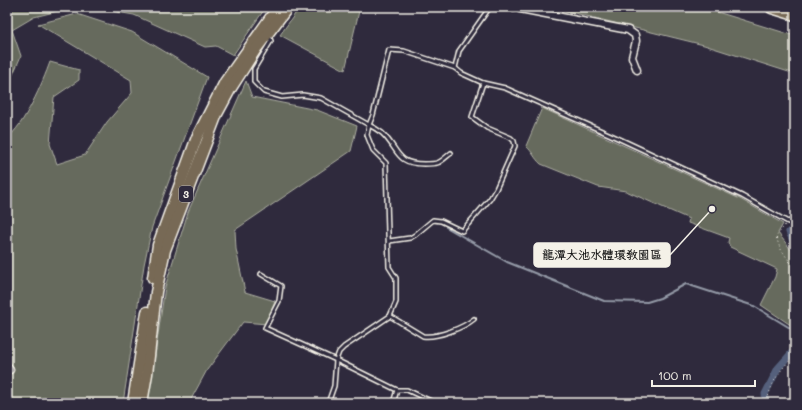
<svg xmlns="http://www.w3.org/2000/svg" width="802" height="410" font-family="Mali,'LXGW WenKai TC',sans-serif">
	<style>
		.green { fill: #666b5d; stroke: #adaea2 }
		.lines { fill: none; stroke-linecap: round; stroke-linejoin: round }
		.stream { stroke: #949aa7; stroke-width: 2 }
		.canal { stroke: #54607c; stroke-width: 7 }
		.lane-casing { stroke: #f4f1e8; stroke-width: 6 }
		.street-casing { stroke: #f4f1e8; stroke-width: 9 }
		.primary-casing { stroke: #f4f1e8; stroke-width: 13 }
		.highway-casing { stroke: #f4f1e8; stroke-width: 15 }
		.path { stroke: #f4f1e8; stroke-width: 1; stroke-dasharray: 1 3; stroke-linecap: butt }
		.lane { stroke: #2f2a3d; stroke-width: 3 }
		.street { stroke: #2f2a3d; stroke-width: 6 }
		.primary { stroke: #776954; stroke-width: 10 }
		.highway { stroke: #776954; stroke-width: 12 }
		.labels { text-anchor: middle; stroke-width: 3; stroke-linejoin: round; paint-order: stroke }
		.shield { fill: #2f2a3d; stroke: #b9b5b5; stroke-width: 1 }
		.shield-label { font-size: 10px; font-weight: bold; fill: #f4f1e8 }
		.leader { fill: none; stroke: #f4f1e8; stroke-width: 1.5 }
		.callout-dot { fill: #f4f1e8; stroke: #2f2a3d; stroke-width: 1.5 }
		.callout { fill: #f4f1e8; stroke: #f4f1e8; stroke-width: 1.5 }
		.callout-label { font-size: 12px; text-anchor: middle; font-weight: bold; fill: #111 }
	</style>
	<rect width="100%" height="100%" fill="#2f2a3d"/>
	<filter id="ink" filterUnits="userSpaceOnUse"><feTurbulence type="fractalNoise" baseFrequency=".025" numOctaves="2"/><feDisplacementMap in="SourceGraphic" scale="8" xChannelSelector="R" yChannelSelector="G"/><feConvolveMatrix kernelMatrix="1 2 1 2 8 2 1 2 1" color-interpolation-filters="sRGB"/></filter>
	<g filter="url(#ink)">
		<g class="green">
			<polygon points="7,7 74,7 34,17 12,30 21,56 7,88"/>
			<polygon points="88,7 266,7 233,55 216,46 205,47 134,15"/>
			<polygon points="300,7 360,7 345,70 280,35"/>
			<polygon points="550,7 701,7 795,36 795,74 704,45"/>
			<path d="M77,14L132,32L207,77L152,227L144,265L123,403H7V138C24,126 43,82 50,62L79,70V80L54,97L50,144L57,164L85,155L107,122L132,93L131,80L38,24Z"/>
			<polygon points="246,81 252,97 317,110 357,126 351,151 235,230 236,249 245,292 275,301 267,324 243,322 207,370 189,403 148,403 165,287 188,212"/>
			<path d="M542,108L740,199L783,224L778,233L795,255V328L761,305L775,277L777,269L730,247L728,242L729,238L688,223L689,219L626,191L598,187L541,164C534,158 533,152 526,146Z"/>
		</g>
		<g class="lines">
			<polyline class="stream" points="446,227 507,262 604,301 647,302 660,298 686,284 754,306 795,331"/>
			<g class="canal">
				<polyline points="795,228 789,232 795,245"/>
				<polyline points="766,403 765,394 778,368 795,349"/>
			</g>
			<g class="lane-casing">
				<g id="lane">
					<polyline points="269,35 271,41 254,69 254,82 264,92 282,97 303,95 321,98 369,125 367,135 373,150 386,163 389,267 396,278 396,302 390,316 344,347 339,352 336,360 397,390 407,390 435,403"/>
					<polyline points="455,68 459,51 490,7"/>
					<path d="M451,153C439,163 440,164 424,164C395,164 399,149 382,133C378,130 373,127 369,125L373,115L389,50L404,51L455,68L461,73L483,83L505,88L611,135L742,196L788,222L795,219"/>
					<polyline points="389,241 410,238 415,235 433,220 441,221 462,231 490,199 496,189 515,146 514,141 511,138 487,128 472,117 483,83"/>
					<polyline points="261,274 281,286 279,301 265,328 336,360 334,386 328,403"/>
					<path d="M390,316L423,336C437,338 463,328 474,319"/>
					<polyline points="393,403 397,390"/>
				</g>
			</g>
			<g class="street-casing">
				<g id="street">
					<polyline points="510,7 628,30 635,35 636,41 632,57 637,70"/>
					<polyline points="7,365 10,370"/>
				</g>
			</g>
			<g class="primary-casing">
				<g id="primary">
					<polyline points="153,278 158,245 197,137 225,82 278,7"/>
					<polyline points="133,403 147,312"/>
					<polyline points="142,403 147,374 156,292 165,250 217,114 231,88 256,49 288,7"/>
				</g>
			</g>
			<g class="highway-casing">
				<polyline id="highway" points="772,7 795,14"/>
			</g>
			<g class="path">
				<polyline points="785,225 776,237 780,248 795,269"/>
				<path d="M765,403C769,399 768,395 770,391C775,377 783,366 795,356"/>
			</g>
			<use href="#lane" class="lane"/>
			<use href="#street" class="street"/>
			<use href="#primary" class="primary"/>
			<use href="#highway" class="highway"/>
		</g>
	</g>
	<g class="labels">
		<rect class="shield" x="179" y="186" width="14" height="16" rx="3"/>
		<g class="shield-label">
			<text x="186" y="198">3</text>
		</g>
	</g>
	<path class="leader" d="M712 209L670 255"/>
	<circle class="callout-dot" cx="712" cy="209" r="4"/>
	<rect class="callout" x="534" y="243" width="136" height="24" rx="4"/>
	<g class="callout-label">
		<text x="602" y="259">龍潭大池水體環教園區</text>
	</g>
	<rect width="802" height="410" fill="none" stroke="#2f2a3d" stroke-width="24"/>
	<rect x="12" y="12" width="778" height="386" fill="none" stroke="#f4f1e8" stroke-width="1.5" filter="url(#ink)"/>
	<path d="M652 380v6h103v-6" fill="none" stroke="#f4f1e8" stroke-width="2"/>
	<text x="658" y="380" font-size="12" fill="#f4f1e8" stroke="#2f2a3d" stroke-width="3" paint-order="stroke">100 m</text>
</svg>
